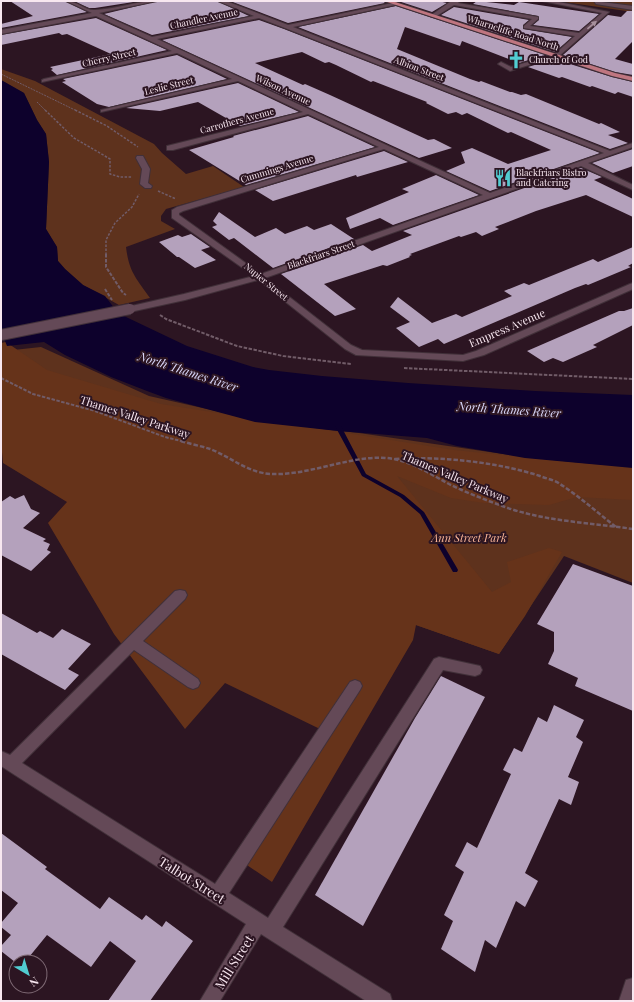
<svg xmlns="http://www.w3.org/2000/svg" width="634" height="1002" font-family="'Playfair Display',serif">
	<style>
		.green { fill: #5e321d }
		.forest { fill: #66331a }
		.water { fill: #0d012c }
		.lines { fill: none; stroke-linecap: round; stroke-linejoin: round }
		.stream { fill: #0d012c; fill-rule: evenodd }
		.building { fill: #b4a1bc }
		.minor-casing { stroke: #413039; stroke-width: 2 }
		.major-casing { stroke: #413039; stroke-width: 2 }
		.path-far3 { stroke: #715c68; stroke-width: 1; stroke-dasharray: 2 1; stroke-linecap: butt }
		.path-far2 { stroke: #715c68; stroke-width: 1.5; stroke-dasharray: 2.5 1.5; stroke-linecap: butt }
		.path-far1 { stroke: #715c68; stroke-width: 2; stroke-dasharray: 3.5 1.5; stroke-linecap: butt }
		.path { stroke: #715c68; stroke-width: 2.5; stroke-dasharray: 4.5 2; stroke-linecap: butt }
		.minor { fill: #644957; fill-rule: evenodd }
		.major { fill: #bf7680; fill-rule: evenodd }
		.minor-bridge-casing { stroke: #413039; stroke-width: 12; stroke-linecap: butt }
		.minor-bridge { stroke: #644957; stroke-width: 10 }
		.oneway { fill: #a7909c }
		.labels { text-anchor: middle; stroke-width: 4; stroke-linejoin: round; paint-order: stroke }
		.far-street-label { font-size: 9px; fill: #f8e7f0; stroke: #2c1522 }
		.far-poi-label { font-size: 9px; fill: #f8e7f0; stroke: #2c1522; text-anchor: start }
		.street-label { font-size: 11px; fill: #f8e7f0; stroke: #2c1522 }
		.park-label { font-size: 11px; font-style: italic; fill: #fbb698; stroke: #2c1522 }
		.water-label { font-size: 12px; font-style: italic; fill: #d9d7f9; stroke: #2c1522 }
		.near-street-label { font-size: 13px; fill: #f8e7f0; stroke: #2c1522 }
	</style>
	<rect width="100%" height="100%" fill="#2c1522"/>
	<g class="green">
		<polygon points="557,1 633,1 633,12"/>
		<path d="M1,69L35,81L154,144L162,153L186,174L213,166L244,187L166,209L161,216V221L175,229L126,247C129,272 136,278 150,298L119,305L83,285L65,269L58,261L57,247L46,229L49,162L46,134L37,120L24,93L1,80Z"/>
		<polygon points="41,347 149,396 274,424 359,433 559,462 633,466 633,583 564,556 499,654 416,625 209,580 1,446 1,352 4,351"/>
	</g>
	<polygon class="forest" points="6,342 47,370 161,404 454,450 633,468 633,500 577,497 549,505 484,503 451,498 397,476 492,592 511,582 507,562 549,548 562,552 525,616 499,654 416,625 413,640 272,882 241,861 320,729 225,683 185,729 114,634 48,523 67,502 3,463 1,441 1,343"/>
	<polygon class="water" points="1,80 24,93 37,120 46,134 49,162 46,229 57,247 58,261 65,269 83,285 105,296 118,313 126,317 187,346 253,367 269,370 322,376 408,383 535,391 633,395 633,468 525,458 457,446 427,438 338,431 255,422 166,398 147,391 111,377 65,355 44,342 7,346 1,331"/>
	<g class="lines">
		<polygon class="stream" points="338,424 341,426 366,474 404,495 424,512 457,568 458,570 457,572 453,572 420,514 400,497 362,476 335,426"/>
	</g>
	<g class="building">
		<polygon points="10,1 65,1 87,12 1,28 1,24 33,16"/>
		<polygon points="74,1 140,1 95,8 89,8"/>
		<polygon points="158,1 217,1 249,16 152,35 104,14"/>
		<polygon points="230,1 383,1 385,3 288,23"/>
		<polygon points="398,1 438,1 447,3 432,12"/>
		<polygon points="477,1 514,5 519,2 599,14 579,31 533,25 539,20 538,16 473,4"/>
		<polygon points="396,6 545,55 519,63 462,41 460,46 405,27 397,49 470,79 479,82 481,81 510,92 512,92 521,95 526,94 599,124 601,123 620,132 608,135 628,143 610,149 298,27"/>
		<polygon points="454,7 529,20 523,25 523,29 572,37 555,52 441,15"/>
		<polygon points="627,11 633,11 633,41 615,59 633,64 633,75 615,72 563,55 608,15 621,17"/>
		<polygon points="96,18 167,50 57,75 51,70 53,69 50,67 111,54 67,34 62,35 59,33 1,45 1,35"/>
		<polygon points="259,20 284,29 600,153 490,191 446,171 465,163 461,152 472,148 508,164 551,150 511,132 508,133 467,113 462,115 456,112 448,114 426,103 427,102 373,81 371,82 336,65 329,62 325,63 302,52 255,63 303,85 305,84 330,95 428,140 434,139 452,148 419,158 162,40"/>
		<polygon points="177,55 227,79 109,107 97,104 62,82 66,81 63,79"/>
		<polygon points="554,59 612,77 633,82 633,97 618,92 615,94 592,86 590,87 562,77 559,78 528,67"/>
		<polygon points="238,83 299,112 240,126 198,102 160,111 126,108"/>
		<polygon points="308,116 375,147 246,185 189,150 234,137 233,136"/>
		<polygon points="633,149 633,166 613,173 592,163"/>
		<polygon points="384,151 408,162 357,177 356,175 273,201 255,190"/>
		<polygon points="581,168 602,177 594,180 633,199 633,217 586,195 536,211 495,227 499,229 482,236 476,232 461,237 459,236 410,254 412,255 409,256 410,257 387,266 383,265 324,284 356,309 335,316 281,274 363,245 372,251 412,235 403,231"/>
		<polygon points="436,175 479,195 393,225 380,218 350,229 346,218 409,192 402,189"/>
		<polygon points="219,212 255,237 276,228 285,234 307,226 314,230 331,224 354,239 273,268 234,238 229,240 212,227 217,225 213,221"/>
		<polygon points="191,234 210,247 201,250 216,260 195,268 179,257 177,257 159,242 178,235 182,237"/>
		<polygon points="633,247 633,263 628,266 631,267 588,285 586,284 575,288 444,344 438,339 419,347 396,328 410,322 390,307 398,297 432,323 456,314 462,317 512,296 504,291 524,283 529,285 593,259 598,262"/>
		<polygon points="633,308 633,325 593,345 597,347 563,362 553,358 544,362 527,351 619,311 624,311"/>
		<polygon points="24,495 31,509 40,513 23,528 46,539 43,541 50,544 47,550 51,552 31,571 1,555 1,502 10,496 15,499"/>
		<polygon points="573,564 633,586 633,711 575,686 578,678 548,664 554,651 554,632 537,624"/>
		<polygon points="1,613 37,633 40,631 53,638 62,629 91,644 68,669 79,675 65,690 1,654"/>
		<polygon points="441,676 485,697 363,926 315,895 415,718"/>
		<polygon points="554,705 584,720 576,737 583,742 568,777 579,782 571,805 559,799 525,873 538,881 525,907 516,901 496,948 485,940 475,972 441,949 453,921 444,915 464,872 455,866 467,842 477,848 511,774 503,770 514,748 522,752 538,717 547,722"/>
		<polygon points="1,833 47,867 45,869 100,909 109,897 142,920 146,915 162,927 166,921 193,941 150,1001 108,1001 136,961 110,941 91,967 47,935 25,962 15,962 1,951 1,946 11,935 1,927 1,923 18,903 1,890"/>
	</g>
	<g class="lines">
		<g class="minor-casing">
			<g id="minor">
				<path d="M66,1C77,1 86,11 95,10C116,9 136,1 157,1L99,13L152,37L254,16L218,1H226L288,25L397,2V4L395,5L293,27L610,151L633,143V147L588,163L633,185V190L581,166L265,278L351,345L362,350L463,355L476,351L630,284L633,283V289L484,355L463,361L356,355L345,349L258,280L185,300L130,312L127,311L125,309L127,307L184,294L254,276L172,218V210L177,207L379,147L308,114L173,150H167V146L303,112L238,81L101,112V110L232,79L177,53L42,82V80L44,79L172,51L96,16L1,34V30L92,13ZM259,18L285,28L604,153L490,193L157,39ZM384,149L483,195L261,274L179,215V213L183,211Z"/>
				<polygon points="460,1 458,3 538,17 538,19 530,26 579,33 602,13 542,1 554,1 609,12 558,57 554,57 510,71 498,64 501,62 511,67 555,54 575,36 524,28 524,26 532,19 454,5 435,17 430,16 450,2"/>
				<polygon points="594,1 633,6 633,10 596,4"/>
				<polygon points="137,156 143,156 150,169 148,183 152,186 151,188 145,188 140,184 142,169 136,158"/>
				<polygon points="180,590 185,591 187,595 185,599 143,641 198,679 200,683 198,687 193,689 188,687 134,650 22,763 215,884 350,682 355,680 360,682 362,686 360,690 229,893 268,918 434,659 439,657 480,666 482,670 480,674 475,676 443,670 283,927 390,994 392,1001 366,1001 261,934 220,1001 200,1001 246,924 1,766 1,751 10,755 175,591"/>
				<polygon points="633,978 633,1001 619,1001 626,980"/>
			</g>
		</g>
		<g class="major-casing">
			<polygon id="major" points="384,1 392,1 615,73 633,77 633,81 612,76"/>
		</g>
		<g class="path-far3">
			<polyline points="1,74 77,111"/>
			<polyline points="37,102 46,111"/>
		</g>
		<g class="path-far2">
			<polyline points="45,110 74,138 110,159 110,174 120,177 132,177"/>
			<polyline points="75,110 107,126 138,147"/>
			<polyline points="158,191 176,199"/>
			<polyline points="106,255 106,240 115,223 132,207 139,194"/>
		</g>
		<g class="path-far1">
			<polyline points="106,254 106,267 123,293 126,295"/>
			<polyline points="105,289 112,300"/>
			<polyline points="160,315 166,319 237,346 283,356 351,364"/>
			<polyline points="404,368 633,379"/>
			<polyline points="1,378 33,394 95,411 165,437 185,442"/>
		</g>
		<g class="path">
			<path d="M181,441C190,444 201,446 210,449C231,457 248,473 271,474C311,476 357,452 394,459C414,463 432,475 449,484C467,493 486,500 505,507C543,521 592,523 633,529"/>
			<path d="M395,459C441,456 497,462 540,476C547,479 555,480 560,484C580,497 598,513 616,527"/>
		</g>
		<use href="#minor" class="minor"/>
		<use href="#major" class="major"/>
		<g class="minor-bridge-casing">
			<polyline id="minor-bridge" points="1,335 130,309"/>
		</g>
		<use href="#minor-bridge" class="minor-bridge"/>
	</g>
	<defs><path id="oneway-solid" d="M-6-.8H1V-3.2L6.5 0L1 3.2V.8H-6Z"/></defs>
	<use class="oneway" href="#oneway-solid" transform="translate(592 25) rotate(-40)"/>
	<defs>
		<g id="church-bare" transform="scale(1.38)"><path d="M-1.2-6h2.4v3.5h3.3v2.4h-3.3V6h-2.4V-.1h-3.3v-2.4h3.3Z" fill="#51ccd1" stroke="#2c1522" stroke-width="2.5" paint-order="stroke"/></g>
		<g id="restaurant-bare" transform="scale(1.38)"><path d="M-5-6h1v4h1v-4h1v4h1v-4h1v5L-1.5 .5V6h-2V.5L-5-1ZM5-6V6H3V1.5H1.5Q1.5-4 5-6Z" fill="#51ccd1" stroke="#2c1522" stroke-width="2.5" paint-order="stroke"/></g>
	</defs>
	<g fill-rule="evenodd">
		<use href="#church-bare" x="516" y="60"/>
		<use href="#restaurant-bare" x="503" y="178"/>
	</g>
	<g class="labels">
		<g class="far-street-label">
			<text transform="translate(204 19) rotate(-12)" y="3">Chandler Avenue</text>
			<text transform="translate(513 33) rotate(18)" y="3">Wharncliffe Road North</text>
			<text transform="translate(109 58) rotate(-13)" y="3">Cherry Street</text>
			<text transform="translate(419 69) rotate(21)" y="3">Albion Street</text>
			<text transform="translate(169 86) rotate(-14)" y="3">Leslie Street</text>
			<text transform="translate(283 90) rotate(25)" y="3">Wilson Avenue</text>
			<text transform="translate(237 121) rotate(-15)" y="3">Carrothers Avenue</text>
			<text transform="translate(277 169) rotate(-17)" y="3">Cummings Avenue</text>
			<text transform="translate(321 255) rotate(-19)" y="3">Blackfriars Street</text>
			<text transform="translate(266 282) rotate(39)" y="3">Napier Street</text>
		</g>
		<g class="far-poi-label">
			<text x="529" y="63">Church of God</text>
			<text x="516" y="176">Blackfriars Bistro<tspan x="516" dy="10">and Catering</tspan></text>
		</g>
		<g class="street-label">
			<text transform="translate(507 328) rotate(-23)" y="4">Empress Avenue</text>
			<text transform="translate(135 417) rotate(18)" y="4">Thames Valley Parkway</text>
			<text transform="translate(455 477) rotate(23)" y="4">Thames Valley Parkway</text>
		</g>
		<g class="park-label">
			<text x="469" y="542">Ann Street Park</text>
		</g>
		<g class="water-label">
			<text transform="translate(188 372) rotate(18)" y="4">North Thames River</text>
			<text transform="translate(509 410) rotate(4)" y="4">North Thames River</text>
		</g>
		<g class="near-street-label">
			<text transform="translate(192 880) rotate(32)" y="5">Talbot Street</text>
			<text transform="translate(234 962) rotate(-58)" y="5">Mill Street</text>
		</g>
	</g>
	<rect width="634" height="1002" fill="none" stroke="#f8e7f0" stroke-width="4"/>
	<g transform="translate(28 974) rotate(142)"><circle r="19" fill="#2c1522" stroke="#7e6974"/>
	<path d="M0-3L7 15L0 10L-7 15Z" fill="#51ccd1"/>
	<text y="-6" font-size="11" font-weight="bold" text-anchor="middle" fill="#f8e7f0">N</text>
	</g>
</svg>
